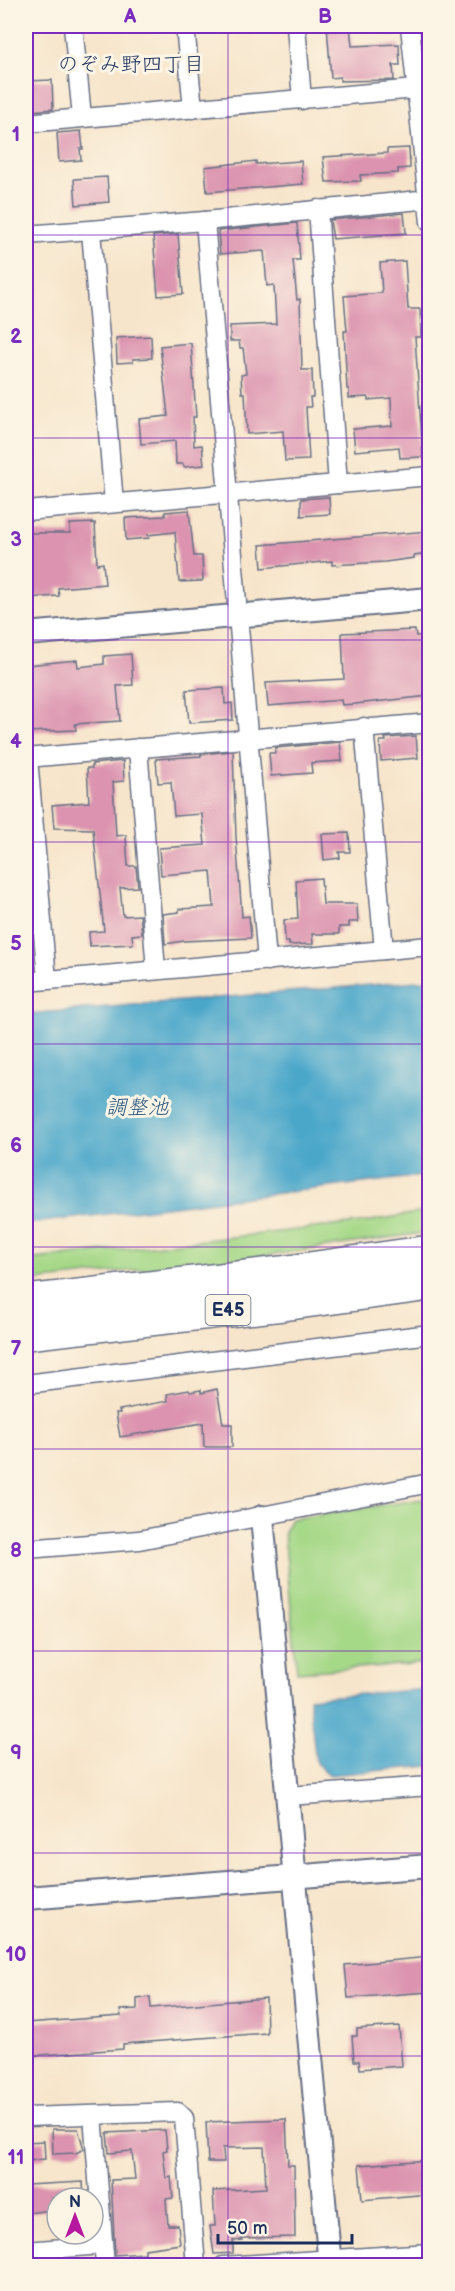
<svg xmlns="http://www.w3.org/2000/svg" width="455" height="2291" font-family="'Balsamiq Sans','Klee One',sans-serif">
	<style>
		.green { fill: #a5d887; stroke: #608472; stroke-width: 1.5 }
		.water { fill: #4ca7ca; stroke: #346b94; stroke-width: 1.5 }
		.building { fill: #db93af }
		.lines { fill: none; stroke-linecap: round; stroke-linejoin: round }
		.minor-casing { stroke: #686f84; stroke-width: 21 }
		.tertiary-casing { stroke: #686f84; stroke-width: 26 }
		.motorway-casing { stroke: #686f84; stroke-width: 36 }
		.minor { stroke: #fff; stroke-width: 18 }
		.tertiary { stroke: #fff; stroke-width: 22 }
		.motorway { stroke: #fff; stroke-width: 33 }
		.grid { fill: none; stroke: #7b2cbf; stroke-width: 1.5; stroke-opacity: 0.55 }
		.labels { text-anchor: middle; stroke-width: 6; stroke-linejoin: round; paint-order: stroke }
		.shield { fill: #fcf5e5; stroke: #5e6a86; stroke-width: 1.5 }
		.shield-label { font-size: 18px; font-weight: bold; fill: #1b2f5e }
		.neighbourhood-label { font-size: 21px; fill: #1b2f5e; stroke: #fcf5e5 }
		.water-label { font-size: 21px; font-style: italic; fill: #2c5984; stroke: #fcf5e5 }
		.neatline { fill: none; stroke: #7b2cbf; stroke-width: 2 }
		.grid-label { font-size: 20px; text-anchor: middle; font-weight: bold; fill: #7b2cbf }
	</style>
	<rect width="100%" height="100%" fill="#fcf5e5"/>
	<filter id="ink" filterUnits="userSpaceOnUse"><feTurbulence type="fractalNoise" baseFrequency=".0167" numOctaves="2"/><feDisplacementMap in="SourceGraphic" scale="12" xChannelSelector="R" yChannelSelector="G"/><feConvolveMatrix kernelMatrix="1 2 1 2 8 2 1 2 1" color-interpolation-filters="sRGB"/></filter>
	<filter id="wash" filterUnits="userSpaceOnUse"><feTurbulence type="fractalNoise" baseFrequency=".008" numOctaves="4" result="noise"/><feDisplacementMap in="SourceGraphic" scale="24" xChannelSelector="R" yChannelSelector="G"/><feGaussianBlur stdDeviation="1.35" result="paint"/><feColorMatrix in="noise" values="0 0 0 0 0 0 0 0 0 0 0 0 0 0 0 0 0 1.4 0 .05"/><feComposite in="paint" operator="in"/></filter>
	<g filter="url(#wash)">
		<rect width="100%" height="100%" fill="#f7e5cb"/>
		<g class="green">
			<polygon points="429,1211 429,1232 264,1256 26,1282 26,1260 359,1223"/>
			<polygon points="429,1498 429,1663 297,1672 284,1532 291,1519"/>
		</g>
		<g class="water">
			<polygon points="429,980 429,1175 26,1224 26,1014"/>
			<polygon points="429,1689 429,1766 330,1775 316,1763 309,1698"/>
		</g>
		<g id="blocks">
			<g class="building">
				<polygon points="327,26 350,26 352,46 399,44 400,65 393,65 394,80 340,81 340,77 331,78"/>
				<polygon points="52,80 53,109 30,111 28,81"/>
				<polygon points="81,131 83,149 80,149 81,160 59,162 57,133"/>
				<polygon points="409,148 410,168 398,169 398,173 360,175 361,181 326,182 323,157 387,153 387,149"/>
				<polygon points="256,161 256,164 301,161 303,184 207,192 205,167"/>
				<polygon points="107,177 109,202 76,205 74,179"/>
				<polygon points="404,213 406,233 333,239 330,220"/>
				<polygon points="297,223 300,260 293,260 297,300 300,299 302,370 312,370 313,397 310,397 311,407 306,407 309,460 285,461 283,431 247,434 245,393 242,393 241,375 246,374 243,348 240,348 239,341 230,341 230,326 276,324 274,285 267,286 264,251 220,254 218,231"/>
				<polygon points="178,234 183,294 158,296 153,236"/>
				<polygon points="405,261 408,309 420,309 421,337 415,337 423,457 400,458 399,447 355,451 353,429 392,426 391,398 368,400 368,397 349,398 349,389 347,389 344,331 347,331 344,296 382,293 380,263"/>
				<polygon points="151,336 152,358 133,359 133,362 117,363 116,338"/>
				<polygon points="191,343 196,417 193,417 194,446 202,445 204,465 184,467 183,464 176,464 175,441 141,444 139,419 168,416 160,346"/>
				<polygon points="329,497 330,514 301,516 301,499"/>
				<polygon points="189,510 194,556 202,556 203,579 202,581 179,582 175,532 148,535 149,538 126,540 125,518 165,516 165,512"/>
				<polygon points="95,523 97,564 103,563 105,584 58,588 59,596 26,598 26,571 29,570 28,533 70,533 70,524"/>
				<polygon points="429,531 429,554 414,556 414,558 385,562 332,565 332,561 262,568 260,545"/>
				<polygon points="415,630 416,636 428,635 429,696 355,704 342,705 341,700 268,706 266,683 344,679 342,633"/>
				<polygon points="131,654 133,685 117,686 120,721 75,724 76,730 26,732 26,665 77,660 78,667 104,664 104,656"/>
				<polygon points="224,688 225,704 232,703 233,720 189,723 186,690"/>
				<polygon points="416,736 418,758 381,761 380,741 386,741 385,738"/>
				<polygon points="340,742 342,761 311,763 312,773 271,776 269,753 275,753 275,748"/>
				<polygon points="233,751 236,837 242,917 249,916 251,938 184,941 165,944 163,914 179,912 179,909 214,907 211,871 161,875 159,848 205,845 202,814 174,816 171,782 158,783 156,759 201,756 201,754"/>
				<polygon points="123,761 124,781 113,782 116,836 126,835 128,866 136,866 138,887 120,888 123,916 140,915 142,934 132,935 133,944 90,946 89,932 104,931 93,829 54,828 52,805 89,802 87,768 92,768 92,764"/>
				<polygon points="349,833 350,852 339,852 340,858 324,860 322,834"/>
				<polygon points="321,878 323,904 357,904 358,922 349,922 349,927 339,927 339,934 312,934 313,944 289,945 289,942 285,942 284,920 298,919 296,880"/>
				<polygon points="217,1389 223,1424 232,1424 232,1447 204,1447 203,1423 120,1437 116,1413 120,1413 119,1410 168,1401 167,1394 189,1390 190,1392 201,1390 201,1393"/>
				<polygon points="429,1957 429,1992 348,1998 345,1965"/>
				<polygon points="150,1997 151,2008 266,1998 267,2033 123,2044 123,2049 26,2056 26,2023 121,2016 120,2010 137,2009 137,1999"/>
				<polygon points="399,2026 402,2066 360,2069 359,2061 354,2061 352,2036 357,2036 357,2029"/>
				<polygon points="286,2119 288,2165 294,2165 295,2237 242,2238 242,2240 233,2241 233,2253 214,2254 210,2226 215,2226 213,2191 266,2188 264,2147 223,2148 224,2162 208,2162 206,2122"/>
				<polygon points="52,2129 78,2129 84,2149 76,2153 53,2154"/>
				<polygon points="165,2130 167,2150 163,2151 166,2178 171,2177 173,2198 166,2199 168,2225 178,2225 180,2244 145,2249 145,2253 115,2255 111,2180 135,2179 132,2151 109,2153 107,2133"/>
				<polygon points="44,2141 45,2159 26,2161 26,2142"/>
				<polygon points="429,2160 429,2194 362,2200 359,2165"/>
				<polygon points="83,2182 84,2198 52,2198 53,2210 26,2213 26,2185"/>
			</g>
		</g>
	</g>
	<g filter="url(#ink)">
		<use href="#blocks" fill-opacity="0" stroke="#686f84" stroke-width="1.5"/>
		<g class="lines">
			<g class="minor-casing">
				<g id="minor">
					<polyline points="73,26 82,117"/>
					<polyline points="185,26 193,109"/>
					<polyline points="296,26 302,100"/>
					<polyline points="410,26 430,222"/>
					<polyline points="26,123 416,89"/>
					<polyline points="318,209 338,484"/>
					<polyline points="205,221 267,961"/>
					<polyline points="91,231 114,503"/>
					<polyline points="26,235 205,221 430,199"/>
					<polyline points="26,511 430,476"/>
					<polyline points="364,727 384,950"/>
					<polyline points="138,748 156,970"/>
					<polyline points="26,758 430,723"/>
					<polyline points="28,758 47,980"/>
					<polyline points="26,982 430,946"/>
					<polyline points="26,1384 430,1334"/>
					<polyline points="26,1549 139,1540 430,1483"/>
					<polyline points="288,1796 430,1786"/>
					<polyline points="93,2116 105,2266"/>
					<polyline points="26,2117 178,2112 184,2118 196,2266"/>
					<polyline points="26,2251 102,2245"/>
					<polyline points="223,2266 430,2253"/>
				</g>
			</g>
			<g class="tertiary-casing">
				<g id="tertiary">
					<polyline points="26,634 430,599"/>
					<polyline points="262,1517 330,2266"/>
					<polyline points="26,1898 430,1866"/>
				</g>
			</g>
			<g class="motorway-casing">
				<g id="motorway">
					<polyline points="26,1302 281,1273 430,1252"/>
					<polyline points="26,1333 283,1304 430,1284"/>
				</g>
			</g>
			<use href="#minor" class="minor"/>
			<use href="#tertiary" class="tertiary"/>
			<use href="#motorway" class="motorway"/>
		</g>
	</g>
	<path class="grid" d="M228,26V2266M26,235H430M26,438H430M26,640H430M26,842H430M26,1044H430M26,1247H430M26,1449H430M26,1651H430M26,1853H430M26,2056H430"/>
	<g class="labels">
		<rect class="shield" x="205.5" y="1295" width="45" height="30" rx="4.5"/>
		<g class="shield-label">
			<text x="228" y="1316">E45</text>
		</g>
		<g class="neighbourhood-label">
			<text x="131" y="71">のぞみ野四丁目</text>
		</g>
		<g class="water-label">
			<text x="137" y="1114">調整池</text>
		</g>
	</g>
	<rect width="455" height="2291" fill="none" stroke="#fcf5e5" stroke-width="66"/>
	<g transform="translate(75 2216)"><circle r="28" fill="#fcf5e5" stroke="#a2a6af" stroke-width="1.5"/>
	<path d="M0-4.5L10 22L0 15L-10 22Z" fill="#b5179e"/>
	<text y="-9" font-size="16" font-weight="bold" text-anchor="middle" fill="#1b2f5e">N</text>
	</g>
	<path d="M218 2234v9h134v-9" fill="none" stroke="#1b2f5e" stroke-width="3"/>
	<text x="227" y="2234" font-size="18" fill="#1b2f5e" stroke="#fcf5e5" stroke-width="4.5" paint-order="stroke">50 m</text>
	<rect x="33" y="33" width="389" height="2225" class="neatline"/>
	<g class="grid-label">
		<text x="130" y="23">A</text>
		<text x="325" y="23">B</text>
		<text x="16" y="141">1</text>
		<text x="16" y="343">2</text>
		<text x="16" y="546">3</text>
		<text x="16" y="748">4</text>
		<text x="16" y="950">5</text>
		<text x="16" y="1152">6</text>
		<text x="16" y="1355">7</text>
		<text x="16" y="1557">8</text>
		<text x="16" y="1759">9</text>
		<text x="16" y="1961">10</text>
		<text x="16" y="2164">11</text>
	</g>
</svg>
